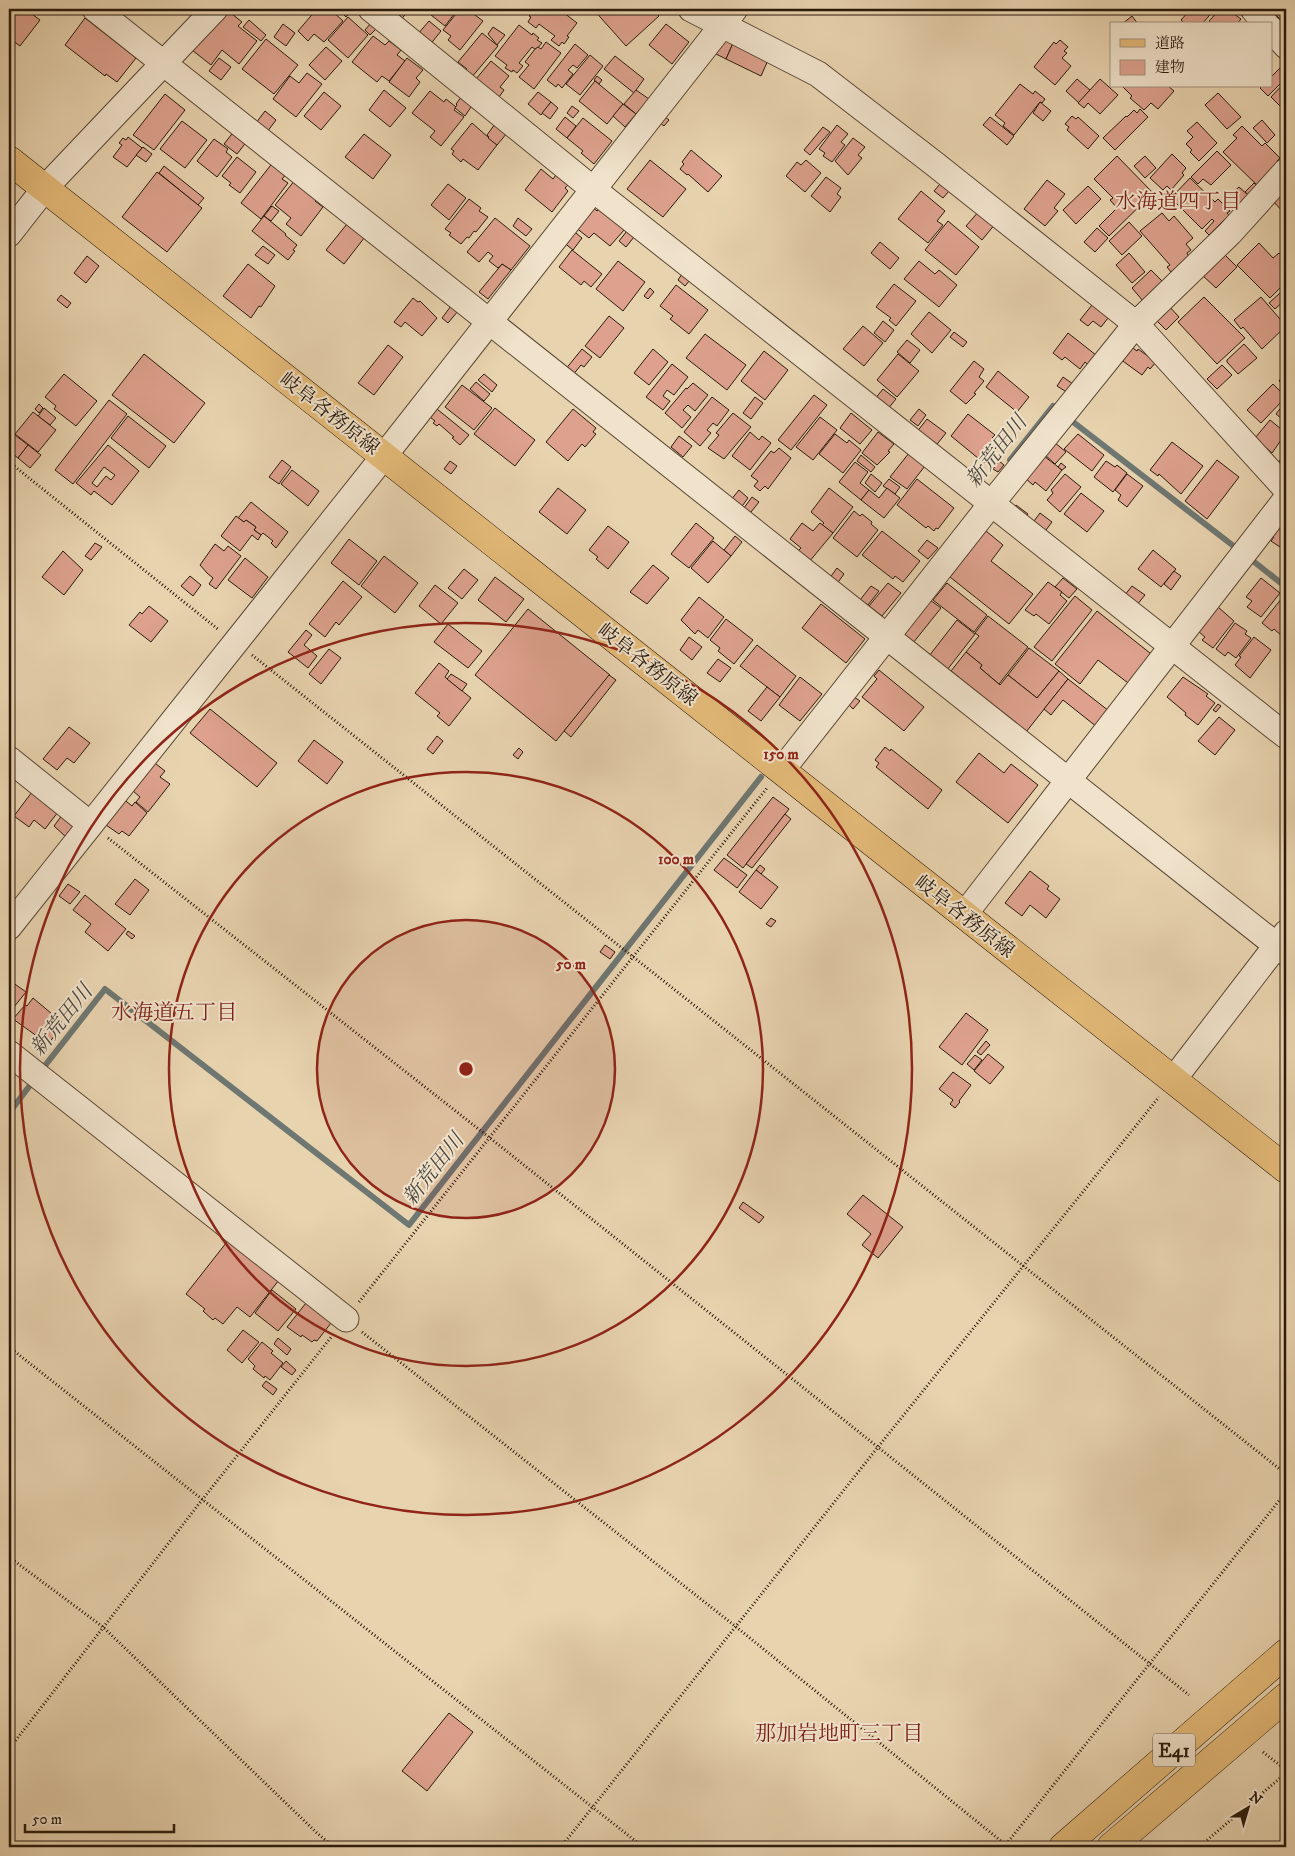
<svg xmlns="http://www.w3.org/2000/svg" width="1295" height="1856" font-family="'IM FELL DW Pica','Noto Serif JP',serif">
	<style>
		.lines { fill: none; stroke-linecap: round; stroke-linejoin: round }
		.stream { stroke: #6e7772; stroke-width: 6 }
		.building { fill: #dda18d; stroke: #2a1a0c; fill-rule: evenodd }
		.minor-casing { stroke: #5a4835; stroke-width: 27 }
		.major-casing { stroke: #2a1a0c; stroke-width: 29 }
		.highway-casing { stroke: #2a1a0c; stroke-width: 29 }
		.path { stroke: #2a1a0c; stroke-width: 3; stroke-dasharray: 1 2.5; stroke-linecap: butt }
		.minor { stroke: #f0e2cb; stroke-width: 25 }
		.major { stroke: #e4ba78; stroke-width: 28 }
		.highway { stroke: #e4ba78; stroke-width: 28 }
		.ring { fill: none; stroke: #8f2418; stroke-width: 2.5 }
		.labels { text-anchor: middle; stroke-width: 4; stroke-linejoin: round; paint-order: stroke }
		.shield { fill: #f0e2cb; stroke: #655645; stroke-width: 1 }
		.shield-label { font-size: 19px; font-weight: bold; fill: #2a1a0c }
		.street-label { font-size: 20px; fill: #2a1a0c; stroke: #f0e2cb }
		.neighbourhood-label { font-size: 21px; fill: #7a1f14; stroke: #f0e2cb }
		.water-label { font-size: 21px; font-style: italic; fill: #4c483f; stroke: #f0e2cb }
		.centre { fill: #8f2418; stroke: #f0e2cb; stroke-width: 2.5 }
		.ring-label { font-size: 15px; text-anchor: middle; font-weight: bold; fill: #8f2418; stroke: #f0e2cb; stroke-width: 4; stroke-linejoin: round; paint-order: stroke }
	</style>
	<rect width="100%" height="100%" fill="#e8d3af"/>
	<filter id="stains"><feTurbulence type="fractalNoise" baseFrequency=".004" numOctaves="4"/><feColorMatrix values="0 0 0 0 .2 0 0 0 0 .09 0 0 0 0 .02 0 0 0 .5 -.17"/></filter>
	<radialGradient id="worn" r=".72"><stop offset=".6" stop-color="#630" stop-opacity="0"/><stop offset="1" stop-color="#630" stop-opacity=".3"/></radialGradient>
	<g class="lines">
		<g class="stream">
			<polyline points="1068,418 1240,551"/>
			<polyline points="1010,460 1053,406 1060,411"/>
			<polyline points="1248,557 1286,587"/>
			<polyline points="40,1072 105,989 409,1225 761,777"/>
			<polyline points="9,1113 34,1080"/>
		</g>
	</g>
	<g class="building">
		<polygon points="9,9 25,9 40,20 20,46 9,38"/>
		<polygon points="183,9 196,9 191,15"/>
		<polygon points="327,9 330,9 343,21 324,42 314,34 308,41 298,31 316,10 321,15"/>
		<polygon points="340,9 353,9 346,17 339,10"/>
		<polygon points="390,9 408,9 409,10 399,22"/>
		<polygon points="428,9 458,9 445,26 431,15 433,13"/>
		<polygon points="460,9 467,9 483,21 460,50 448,40 451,36 443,30"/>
		<polygon points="538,9 559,9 577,23 567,36 569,37 564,44 562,42 559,46 551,40 555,36 539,24 536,28 528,22 531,17 529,16 534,10 536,12"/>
		<polygon points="593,9 653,9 659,16 626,46"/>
		<polygon points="1191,9 1215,9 1202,24 1185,24 1181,20"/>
		<polygon points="1220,9 1238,9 1234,14 1241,19 1237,24 1213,24 1209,21"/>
		<polygon points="1270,9 1286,9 1286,17 1282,21"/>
		<polygon points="227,10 242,22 238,26 257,41 239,64 222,50 211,65 192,50"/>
		<polygon points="1132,16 1138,24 1122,24"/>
		<polygon points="348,17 368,35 348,58 328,40"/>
		<polygon points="85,18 136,58 117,82 106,74 105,76 65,45"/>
		<polygon points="249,20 266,35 261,41 243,27"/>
		<polygon points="429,21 441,31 429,46 417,35"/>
		<polygon points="371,23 376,29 370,35 365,30"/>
		<polygon points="283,24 295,33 286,46 274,37"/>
		<polygon points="666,24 689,42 672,64 649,45"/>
		<polygon points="519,25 532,35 533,33 539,38 537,40 542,43 536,50 532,47 519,63 523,66 517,73 513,70 512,72 505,68 507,65 495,56"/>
		<polygon points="493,27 505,35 497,45 488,34"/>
		<polygon points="482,33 498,46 471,78 464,72 467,69 458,62"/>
		<polygon points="373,36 385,45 389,41 401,50 397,55 405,61 389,81 382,76 377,82 352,62"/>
		<polygon points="266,39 298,65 274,94 242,69"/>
		<polygon points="729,39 734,41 726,59 714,53 723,41"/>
		<polygon points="1060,40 1068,47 1064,51 1067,53 1062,58 1071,66 1055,85 1034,67 1054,42 1056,44"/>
		<polygon points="734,41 769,58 761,76 726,59"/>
		<polygon points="546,42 561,53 534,89 519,77 529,65 525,62 535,49 538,47 541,49"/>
		<polygon points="575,44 588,55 577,68 573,65 568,70 573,74 562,88 558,84 556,87 547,80"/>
		<polygon points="326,47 342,61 325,80 309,65"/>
		<polygon points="590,55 603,66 580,95 566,84"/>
		<polygon points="615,56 644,79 634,93 604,69"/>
		<polygon points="219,58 231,67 221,80 209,71"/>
		<polygon points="407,58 423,70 416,78 420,82 409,97 389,82"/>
		<polygon points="491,61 509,76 500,87 504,90 499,97 476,79"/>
		<polygon points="1281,67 1286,73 1286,78 1268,96 1260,88 1262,86 1271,86 1271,77"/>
		<polygon points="307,73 322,84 296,117 273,99 290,76 299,83"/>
		<polygon points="597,76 602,80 599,84 594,80"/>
		<polygon points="1077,79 1090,90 1079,103 1066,91"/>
		<polygon points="1100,79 1118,95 1100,114 1088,103 1084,108 1078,103"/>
		<polygon points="595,81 623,104 607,124 579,101"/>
		<polygon points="1286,81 1286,112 1271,97"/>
		<polygon points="1020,84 1033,94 1035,91 1045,99 1042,103 1040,102 1014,135 1003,126 1005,123 995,115"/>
		<polygon points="1122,86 1168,86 1174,91 1158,109 1151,103 1144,110 1130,98 1132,96"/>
		<polygon points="384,90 406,108 390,127 369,110"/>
		<polygon points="636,90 649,99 636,114 624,104"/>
		<polygon points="430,91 444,102 446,99 456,107 454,110 464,117 441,146 430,137 435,131 412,113"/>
		<polygon points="324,92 341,106 321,130 304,116"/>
		<polygon points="538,92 551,102 541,115 528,104"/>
		<polygon points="1218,93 1241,117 1227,129 1205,105"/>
		<polygon points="165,94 185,110 154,150 133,135"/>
		<polygon points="462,96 473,104 465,116 455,108 457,105 456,104"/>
		<polygon points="551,102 558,108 550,119 542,113"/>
		<polygon points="1040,102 1051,111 1043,121 1033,113"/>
		<polygon points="623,104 636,114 625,127 613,116"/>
		<polygon points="572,106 579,111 573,118 567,113"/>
		<polygon points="1140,109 1148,117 1115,150 1103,138 1126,116 1127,117 1134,110 1137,113"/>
		<polygon points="265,111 276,120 267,132 256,123"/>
		<polygon points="664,116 669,120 664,126 659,122"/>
		<polygon points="1072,116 1076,119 1078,117 1099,136 1088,149 1067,130 1069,127 1065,124"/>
		<polygon points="565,117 576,126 567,138 556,129"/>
		<polygon points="990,117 1014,136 1007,145 983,125"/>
		<polygon points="583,118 612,141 594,164 581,153 583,151 567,138"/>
		<polygon points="1262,120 1275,135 1267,143 1253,128"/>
		<polygon points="182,121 207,140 185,168 160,149"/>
		<polygon points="1197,122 1217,143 1199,161 1190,152 1192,150 1186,144 1193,137 1187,131"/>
		<polygon points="472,123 497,145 478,170 463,159 461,162 452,154 454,151 451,149"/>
		<polygon points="495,124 507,133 497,145 488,138 489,137 487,135"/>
		<polygon points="837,125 848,134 841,142 845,145 832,162 823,156 825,153 819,149"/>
		<polygon points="1242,126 1262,146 1265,143 1280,158 1277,161 1281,166 1260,188 1223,152 1237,138 1233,135"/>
		<polygon points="823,127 830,132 810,155 804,150"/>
		<polygon points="235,130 248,140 237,154 224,144"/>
		<polygon points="364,134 391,155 373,179 345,157"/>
		<polygon points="128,137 142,148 127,167 113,157 122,145 119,143 123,138 126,140"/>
		<polygon points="853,138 865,147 858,155 862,158 848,175 835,161"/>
		<polygon points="214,139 228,149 226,152 232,157 217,177 197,161"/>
		<polygon points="1286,139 1286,152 1280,146"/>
		<polygon points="143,147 152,154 146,162 136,155"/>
		<polygon points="691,150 722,176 708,192 688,174 687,175 680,169 684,164 682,162"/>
		<polygon points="1217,151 1231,165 1211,185 1203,179 1198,184 1191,177"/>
		<polygon points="1172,154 1186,168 1182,173 1184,175 1171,190 1167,186 1163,190 1150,178"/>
		<polygon points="1117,156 1153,193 1109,236 1099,226 1117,208 1110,200 1113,198 1094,179"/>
		<polygon points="1145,156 1156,168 1145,178 1134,166"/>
		<polygon points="237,157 256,172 240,193 229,185 231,183 222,176"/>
		<polygon points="650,160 686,189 663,217 627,189"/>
		<polygon points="806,160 821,173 805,192 786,176 797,162 801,165"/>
		<polygon points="274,161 288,172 282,179 288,183 261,219 241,203"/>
		<polygon points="164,166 204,198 198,205 159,173"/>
		<polygon points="541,169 553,179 556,175 568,185 565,188 568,191 552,212 525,190"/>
		<polygon points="157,172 202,208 167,252 122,217"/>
		<polygon points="826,177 841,188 837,194 841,197 830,212 811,196"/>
		<polygon points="1190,178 1215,202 1218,199 1230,211 1227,213 1229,215 1209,235 1205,231 1214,221 1212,219 1202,229 1171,198"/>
		<polygon points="295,180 317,198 315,201 323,207 301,236 286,224 291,218 275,205"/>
		<polygon points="1047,180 1065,194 1054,208 1058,211 1045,226 1024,209"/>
		<polygon points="1254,183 1260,188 1251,197 1245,192"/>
		<polygon points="448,184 466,198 449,220 431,205"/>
		<polygon points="940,184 949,191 943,198 934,191"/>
		<polygon points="1286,185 1286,215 1271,199"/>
		<polygon points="1088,186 1101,199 1076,224 1063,210"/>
		<polygon points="1239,187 1248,195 1239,204 1230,195"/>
		<polygon points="921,191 945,211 937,221 943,225 928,243 898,219"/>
		<polygon points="469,199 481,208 479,211 488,217 476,232 474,231 469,238 467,237 461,244 449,235 451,233 445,229"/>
		<polygon points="272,206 279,211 271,221 264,216"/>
		<polygon points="592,207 597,211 600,208 625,229 610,246 594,233 589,238 575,227"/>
		<polygon points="980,210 996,223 982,240 966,226"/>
		<polygon points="1162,213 1169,221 1174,216 1193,238 1186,244 1191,250 1187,253 1189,257 1171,272 1167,267 1170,265 1140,231"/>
		<polygon points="264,216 286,234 285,235 297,245 293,250 295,251 288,260 252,231"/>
		<polygon points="495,218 530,246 511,270 502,264 498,268 489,261 493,256 488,252 479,262 467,252"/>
		<polygon points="518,218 532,229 526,236 513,226"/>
		<polygon points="351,219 368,233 344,264 326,250"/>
		<polygon points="948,221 979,247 956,275 925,250"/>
		<polygon points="1129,222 1142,236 1122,255 1109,241"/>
		<polygon points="1097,228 1108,238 1095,252 1084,242"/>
		<polygon points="571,229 582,238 573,250 562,241"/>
		<polygon points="627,231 634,237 626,247 619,241"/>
		<polygon points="880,242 899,258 890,269 871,253"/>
		<polygon points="1259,243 1273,258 1279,253 1286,260 1286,282 1270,298 1237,265"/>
		<polygon points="263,246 275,255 268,264 255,255"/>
		<polygon points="572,250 602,274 591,287 584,281 581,285 559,267"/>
		<polygon points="1221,251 1237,267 1216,288 1200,273"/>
		<polygon points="1129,253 1145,272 1132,283 1116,265"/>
		<polygon points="87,256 99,266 86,283 74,273"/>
		<polygon points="618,261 645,282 623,311 596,289"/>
		<polygon points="919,261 935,274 939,270 957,285 939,307 904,279"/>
		<polygon points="248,264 275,286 261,307 259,306 251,318 223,296"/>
		<polygon points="502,264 511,270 488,299 479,292"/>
		<polygon points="1151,270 1163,282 1143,301 1132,288"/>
		<polygon points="682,274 690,280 685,286 678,280"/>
		<polygon points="894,284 916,301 896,326 889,320 891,318 876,307"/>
		<polygon points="676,285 708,310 689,334 670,319 673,316 660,306"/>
		<polygon points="650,288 654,292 648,299 644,296"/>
		<polygon points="1280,293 1286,299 1275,309 1269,303"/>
		<polygon points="61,295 71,303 67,308 57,300"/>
		<polygon points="1204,297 1245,338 1217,364 1178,322"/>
		<polygon points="1261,297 1286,326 1262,349 1243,327 1241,329 1234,320"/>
		<polygon points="413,298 418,302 420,301 437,318 422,336 405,322 401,327 394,322"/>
		<polygon points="1096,300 1112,313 1101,327 1093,321 1088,326 1080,320"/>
		<polygon points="1168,305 1179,317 1166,330 1155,319"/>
		<polygon points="451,306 458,311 448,323 442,318"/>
		<polygon points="929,312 951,330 932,353 911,334"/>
		<polygon points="609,316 624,328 600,358 585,346"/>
		<polygon points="883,321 894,330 885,342 874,333"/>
		<polygon points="863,326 883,343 864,366 843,349"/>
		<polygon points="954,332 967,342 963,347 950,337"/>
		<polygon points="1068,333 1096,355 1088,365 1085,362 1080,369 1065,357 1062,360 1053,353"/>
		<polygon points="705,334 746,365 727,390 686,358"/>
		<polygon points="907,340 920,350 910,363 897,352"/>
		<polygon points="1244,344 1257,358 1238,374 1227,362 1227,360"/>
		<polygon points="388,345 403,357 374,395 358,383"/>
		<polygon points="1130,346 1137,351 1138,349 1156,362 1150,369 1148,367 1142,375 1120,359"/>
		<polygon points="582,349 592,357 584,367 581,365 572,376 565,370"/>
		<polygon points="653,349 668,362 649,385 634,373"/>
		<polygon points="764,351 788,370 765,400 741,381"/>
		<polygon points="144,354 205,403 174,443 112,395"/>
		<polygon points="898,354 919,371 897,397 877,380"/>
		<polygon points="974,361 984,369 979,377 984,381 974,393 976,394 966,404 950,391"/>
		<polygon points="672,364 688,377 674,395 667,390 663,396 670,401 663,410 646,397"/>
		<polygon points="1222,365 1232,375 1217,389 1207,379"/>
		<polygon points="998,371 1029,397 1017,412 986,387"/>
		<polygon points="1286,371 1286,388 1279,381"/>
		<polygon points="64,374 97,401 76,426 54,409 56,406 45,397"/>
		<polygon points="484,374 497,385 492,392 478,380"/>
		<polygon points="1063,377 1073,384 1068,393 1057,386"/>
		<polygon points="476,382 490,394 484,401 470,389"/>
		<polygon points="693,383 708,395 695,411 688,405 683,410 691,417 682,428 665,413 686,388 687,389"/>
		<polygon points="1273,384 1286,397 1261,423 1247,410"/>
		<polygon points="462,385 492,408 474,430 445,407"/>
		<polygon points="883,389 896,399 887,410 874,400"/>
		<polygon points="814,395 827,405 791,450 778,440"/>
		<polygon points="712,397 729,410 717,426 713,423 707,430 711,433 700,446 684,432"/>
		<polygon points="755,397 763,403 751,419 743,413"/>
		<polygon points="109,400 127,414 73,484 55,470"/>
		<polygon points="1286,401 1286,422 1276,414"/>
		<polygon points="39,404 43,408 39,413 35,409"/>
		<polygon points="44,408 56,418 50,425 38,416"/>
		<polygon points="495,408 535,440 515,466 474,434"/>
		<polygon points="437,409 469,435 460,445 452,438 454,437 439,424 437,426 433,423 435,421 430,417"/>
		<polygon points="573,409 596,428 593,432 596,434 585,447 582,444 568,461 546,442"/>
		<polygon points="919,409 926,415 918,426 910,420"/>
		<polygon points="33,412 56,430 38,452 15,434"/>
		<polygon points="733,413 751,427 724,459 708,448 719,435 716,433"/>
		<polygon points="851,413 872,430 860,444 840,428"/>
		<polygon points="968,414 995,435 992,438 999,444 984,463 951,436"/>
		<polygon points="128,416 166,446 149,468 111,438"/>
		<polygon points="820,417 837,430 813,460 796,447"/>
		<polygon points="927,419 946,433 934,448 916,433"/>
		<polygon points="1270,420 1286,433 1272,453 1255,438"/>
		<polygon points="750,432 759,440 762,436 771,443 750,470 732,456"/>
		<polygon points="878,432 894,444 888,451 890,452 877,465 862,453"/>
		<polygon points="835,434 847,443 849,440 861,450 843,473 819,454"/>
		<polygon points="1078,434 1104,455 1092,471 1064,449"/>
		<polygon points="15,435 28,445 18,458 9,451 9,443"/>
		<polygon points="679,436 692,446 683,457 671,447"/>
		<polygon points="1054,442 1066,452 1055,464 1044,454"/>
		<polygon points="1172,442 1203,466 1181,494 1159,474 1158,476 1150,470"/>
		<polygon points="28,445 41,455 30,468 18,458"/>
		<path d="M108,445L139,471L112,505L94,491L91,495L76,483ZM104,467L115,475L111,480L106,476L97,487L92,483Z"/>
		<polygon points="779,448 791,458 768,489 765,486 760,491 754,486 758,481 751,476 771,451 774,453"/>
		<polygon points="1286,452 1286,470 1278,463"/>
		<polygon points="909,453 925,466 907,489 890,477"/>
		<polygon points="861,455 875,467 871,472 857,461"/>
		<polygon points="1044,456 1062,470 1046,491 1035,482 1033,485 1025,478"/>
		<polygon points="282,460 291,467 279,484 269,477"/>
		<polygon points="1217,460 1239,477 1207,519 1185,501"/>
		<polygon points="450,461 457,466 451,474 444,469"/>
		<polygon points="999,461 1004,465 998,472 993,469"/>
		<polygon points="1106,461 1115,467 1117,465 1127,473 1113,492 1094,477"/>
		<polygon points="855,462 868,472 860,483 869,490 861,500 839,482"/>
		<polygon points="1061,463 1066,467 1062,470 1058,467"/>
		<polygon points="292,470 319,491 308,506 281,484"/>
		<polygon points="871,474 882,483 875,492 865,483"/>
		<polygon points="1065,474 1081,487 1060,512 1047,500 1053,493 1051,490"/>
		<polygon points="1127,474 1143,486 1127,507 1118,500 1121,495 1115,490"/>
		<polygon points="889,479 900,487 895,494 883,486"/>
		<polygon points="917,479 954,508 938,529 936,528 934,531 928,526 926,528 897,505"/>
		<polygon points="558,488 586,510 567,534 539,512"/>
		<polygon points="829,488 853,507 833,533 822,525 824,523 811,512"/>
		<polygon points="887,488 900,498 884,518 861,500 869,490 879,498"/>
		<polygon points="739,490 748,498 740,509 730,501"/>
		<polygon points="1081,493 1104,511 1087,532 1064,514"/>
		<polygon points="752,497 759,502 747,517 741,512"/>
		<polygon points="251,502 288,532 276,548 271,543 273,541 263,533 261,535 254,530 256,527 246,520 244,522 238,518"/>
		<polygon points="1016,505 1028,514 1024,519 1012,510"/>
		<polygon points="854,511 860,516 862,514 872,522 871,524 878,530 857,557 833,538"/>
		<polygon points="1040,513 1052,522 1043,534 1031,525"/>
		<polygon points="236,516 244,522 246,520 256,527 254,530 261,535 258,540 252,535 240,551 221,536"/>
		<polygon points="1286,520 1286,551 1271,541 1274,537 1273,536"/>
		<polygon points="696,523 714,538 689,568 671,554"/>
		<polygon points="802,523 813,531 820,523 833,533 809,562 797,552 801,548 790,539"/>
		<polygon points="608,526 629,542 608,569 596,559 598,557 589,550"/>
		<polygon points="882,531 920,561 903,582 895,576 893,579 862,555"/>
		<polygon points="986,531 1003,545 991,561 1033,594 1009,624 950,577"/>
		<polygon points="735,536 742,542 731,556 724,550"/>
		<polygon points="349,539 377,561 359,585 331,563"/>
		<polygon points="927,540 938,548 928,559 918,551"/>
		<polygon points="713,541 731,556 708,583 691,568"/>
		<polygon points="95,543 102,547 91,560 85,556"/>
		<polygon points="215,544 224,551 228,546 241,556 216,589 209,584 213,578 207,573 200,565"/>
		<polygon points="1153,550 1176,569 1161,587 1138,569"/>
		<polygon points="63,551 83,570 64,595 42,577"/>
		<polygon points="384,556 418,583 395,613 361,586"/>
		<polygon points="245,558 268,577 252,598 228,580"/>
		<polygon points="653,565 669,578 647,604 630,592"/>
		<polygon points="837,568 844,574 836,585 829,579"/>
		<polygon points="464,569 478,580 462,599 448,588"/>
		<polygon points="1174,571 1181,576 1171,590 1164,584"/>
		<polygon points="190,576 201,585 193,596 181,586"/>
		<polygon points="495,577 524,599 506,622 478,600"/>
		<polygon points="1063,578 1077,589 1069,598 1055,587"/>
		<polygon points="1261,578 1280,593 1261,617 1247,607 1252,601 1246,597"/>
		<polygon points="343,581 362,597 339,625 336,622 325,637 309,624"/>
		<polygon points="1048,582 1062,592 1060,595 1067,601 1049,624 1036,614 1034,616 1025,610"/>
		<polygon points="888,583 901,593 882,616 869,606"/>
		<polygon points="947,583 987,615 974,632 933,600"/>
		<polygon points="435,585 458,603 441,624 419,606"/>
		<polygon points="871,586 879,591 868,605 860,600"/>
		<polygon points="1132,586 1145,595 1136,606 1124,596"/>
		<polygon points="1075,596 1092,610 1052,661 1034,647"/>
		<polygon points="699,597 724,617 708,638 698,630 695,634 681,620"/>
		<polygon points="1282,598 1286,601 1286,633 1283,637 1274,629 1272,631 1262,623"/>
		<polygon points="930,600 941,608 913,643 902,635"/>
		<polygon points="821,604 865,639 846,663 802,628"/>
		<polygon points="149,606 168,621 151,642 129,625 140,612 142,614"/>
		<polygon points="1218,607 1234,621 1213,648 1202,640 1205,637 1199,632"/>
		<polygon points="528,609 610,675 556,741 475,675"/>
		<polygon points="1097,611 1155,657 1132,686 1098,660 1080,684 1055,664"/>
		<polygon points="988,616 1028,647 999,684 980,668 982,665 966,652 979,636 975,633"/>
		<polygon points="726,619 753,640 734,664 718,651 720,648 710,640"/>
		<polygon points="957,620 975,634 947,670 929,656"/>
		<polygon points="1235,623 1247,631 1245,634 1251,638 1236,658 1228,652 1225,656 1216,649"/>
		<polygon points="448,624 482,651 468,668 434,642"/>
		<polygon points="306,630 312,635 304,645 317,656 308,668 288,652"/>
		<polygon points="689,637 702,647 692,660 680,650"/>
		<polygon points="1254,637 1271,650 1250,678 1235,665 1241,657 1239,656"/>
		<polygon points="757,645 796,676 780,697 740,666"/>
		<polygon points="1029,648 1059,671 1037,698 1008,675"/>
		<polygon points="329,649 341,658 321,684 309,674"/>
		<polygon points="966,652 982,665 980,668 1000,685 1008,675 1037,698 1059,671 1068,679 1026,732 951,671"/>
		<polygon points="718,659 731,668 720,682 707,673"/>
		<polygon points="439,663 449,671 445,677 471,698 449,726 437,716 440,713 415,693"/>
		<polygon points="879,670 924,707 904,731 862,697 877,679 874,676"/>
		<polygon points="451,674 467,684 462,691 447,679"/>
		<polygon points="609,675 616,680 571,737 564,731"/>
		<polygon points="800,677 822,694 800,721 779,705"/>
		<polygon points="1183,677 1208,694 1206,696 1215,703 1198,725 1185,715 1186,713 1167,697"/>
		<polygon points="1068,679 1109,711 1097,727 1063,700 1051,715 1044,709"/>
		<polygon points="767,687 780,697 761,721 748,711"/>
		<polygon points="854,697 860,701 853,709 848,704"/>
		<polygon points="1218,704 1221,706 1216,712 1213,710"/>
		<polygon points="210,709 277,763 257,787 190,733"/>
		<polygon points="1219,717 1235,730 1215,755 1198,741"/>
		<polygon points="69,727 90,743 74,763 67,758 57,770 43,759"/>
		<polygon points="437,736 443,741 433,754 427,749"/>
		<polygon points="314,740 343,762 327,784 298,761"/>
		<polygon points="885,747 890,751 891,749 942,790 928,809 876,767 879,763 875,760"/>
		<polygon points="519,748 523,752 518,759 513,755"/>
		<polygon points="979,753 1004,773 1011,764 1038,785 1008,823 956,782"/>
		<polygon points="151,760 165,771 160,777 170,784 148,812 136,802 140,797 132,790"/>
		<polygon points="32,792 58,812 45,829 34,820 29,827 14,816"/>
		<polygon points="121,797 132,806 135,802 147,813 129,836 122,831 119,834 106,825"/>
		<polygon points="773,797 789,809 743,868 727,855"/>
		<polygon points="63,814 76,825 66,837 54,826"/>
		<polygon points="785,814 791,819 752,868 746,864"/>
		<polygon points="724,858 747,875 737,888 714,870"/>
		<polygon points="760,865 765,869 761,874 756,870"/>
		<polygon points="756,870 778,887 761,909 739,892"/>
		<polygon points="1030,871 1049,886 1047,889 1060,899 1046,918 1030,905 1022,916 1005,903"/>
		<polygon points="135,879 149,890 130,915 115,904"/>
		<polygon points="68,884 80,892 70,904 59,896"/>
		<polygon points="85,895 126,929 108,951 85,932 91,924 73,910"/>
		<polygon points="771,918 776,921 771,927 766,924"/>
		<polygon points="128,931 135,936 132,939 126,934"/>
		<polygon points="605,945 615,952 610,959 600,952"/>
		<polygon points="12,982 26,992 14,1007 9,1003 9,986"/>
		<polygon points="33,998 64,1024 48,1044 13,1019 25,1005 27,1006"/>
		<polygon points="966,1013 988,1030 962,1065 939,1047"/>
		<polygon points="986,1041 990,1045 981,1055 977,1052"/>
		<polygon points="988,1054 1004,1067 990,1084 974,1071"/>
		<polygon points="975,1055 982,1060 974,1070 967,1064"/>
		<polygon points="953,1072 971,1085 959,1101 960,1102 955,1108 950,1104 953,1100 939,1089"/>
		<polygon points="863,1195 903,1227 878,1258 862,1245 871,1234 847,1214"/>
		<polygon points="743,1202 764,1217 759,1223 739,1208"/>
		<polygon points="230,1238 279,1280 250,1317 237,1307 223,1324 215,1318 213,1320 203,1311 205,1309 186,1294"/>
		<polygon points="272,1290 296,1309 278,1331 255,1313"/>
		<polygon points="306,1303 331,1323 317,1341 314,1340 312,1342 302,1335 301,1337 287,1327"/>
		<polygon points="243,1330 259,1342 242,1363 227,1350"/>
		<polygon points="278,1338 291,1349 287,1355 274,1344"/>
		<polygon points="262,1342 273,1351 271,1353 283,1363 270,1380 265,1376 264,1378 253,1369 255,1366 248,1359"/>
		<polygon points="286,1361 296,1370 292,1375 281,1367"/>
		<polygon points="266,1381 277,1389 273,1395 262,1386"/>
		<polygon points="449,1713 473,1732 427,1791 402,1771"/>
	</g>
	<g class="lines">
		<g class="minor-casing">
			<g id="minor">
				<polyline points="95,9 1286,953"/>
				<polyline points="371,9 594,190 1286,736"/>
				<polyline points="691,9 818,74 936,165 1136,324 1286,489"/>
				<polyline points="1253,9 1266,24"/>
				<polyline points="1271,29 1286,46"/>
				<polyline points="9,234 45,188 215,9"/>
				<polyline points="9,759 90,824"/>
				<polyline points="782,770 991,504 1136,324 1230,233 1286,171"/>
				<polyline points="964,915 1286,499"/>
				<polyline points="9,927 384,456 735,9"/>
				<polyline points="9,1053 346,1319"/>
				<polyline points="1173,1080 1286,933"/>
			</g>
		</g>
		<g class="major-casing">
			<polyline id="major" points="9,160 1286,1169"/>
		</g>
		<g class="highway-casing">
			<g id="highway">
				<polyline points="1063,1847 1286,1653"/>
				<polyline points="1111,1847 1286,1697"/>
			</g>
		</g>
		<g class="path">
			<polyline points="9,462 219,630"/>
			<polyline points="252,655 1286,1474"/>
			<polyline points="108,838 490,1138 1189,1695"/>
			<polyline points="359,1302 767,788"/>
			<polyline points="362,1332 735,1626 1006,1845"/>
			<polyline points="9,1347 643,1847"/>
			<polyline points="9,1557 103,1627 318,1834 334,1847"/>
			<polyline points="9,1749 202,1500 332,1336"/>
			<polyline points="1263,1752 1286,1770"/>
			<polyline points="9,1840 18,1847"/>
			<polyline points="561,1847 878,1447 1159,1097"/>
			<polyline points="1004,1847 1286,1492"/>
			<polyline points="1199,1847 1286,1773"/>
		</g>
		<use href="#minor" class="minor"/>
		<use href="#major" class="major"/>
		<use href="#highway" class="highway"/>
	</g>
	<circle cx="466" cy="1069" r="149" fill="#8f2418" fill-opacity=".12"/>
	<g class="ring">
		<circle cx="466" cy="1069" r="149"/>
		<circle cx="466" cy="1069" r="297"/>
		<circle cx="466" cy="1069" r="446"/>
	</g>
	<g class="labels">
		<rect class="shield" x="1153" y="1733.5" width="42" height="33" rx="4"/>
		<g class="shield-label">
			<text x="1174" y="1757">E41</text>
		</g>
		<g class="street-label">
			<text transform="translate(330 413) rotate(38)" y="7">岐阜各務原線</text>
			<text transform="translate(648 664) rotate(38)" y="7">岐阜各務原線</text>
			<text transform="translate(965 916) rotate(38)" y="7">岐阜各務原線</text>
		</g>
		<g class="neighbourhood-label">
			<text x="1178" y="208">水海道四丁目</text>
			<text x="174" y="1019">水海道五丁目</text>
			<text x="839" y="1740">那加岩地町三丁目</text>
		</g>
		<g class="water-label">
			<text transform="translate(996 451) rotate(-52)" y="7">新荒田川</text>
			<text transform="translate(61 1020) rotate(-51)" y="7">新荒田川</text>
			<text transform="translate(433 1169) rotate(-52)" y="7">新荒田川</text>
		</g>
	</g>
	<circle cx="466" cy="1069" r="8" class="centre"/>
	<g class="ring-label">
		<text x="781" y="759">150 m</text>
		<text x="676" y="864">100 m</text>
		<text x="571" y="969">50 m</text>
	</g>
	<rect width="1295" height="1856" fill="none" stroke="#e8d3af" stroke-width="30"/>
	<rect x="10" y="10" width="1275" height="1836" fill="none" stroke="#2a1a0c" stroke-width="2.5"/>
	<rect x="15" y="15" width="1265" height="1826" fill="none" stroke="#2a1a0c"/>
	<rect x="1110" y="22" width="162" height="65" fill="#f0e2cb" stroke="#a1927f"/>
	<rect x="1120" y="39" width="25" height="8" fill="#e4ba78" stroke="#a1927f"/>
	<text x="1155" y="48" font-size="15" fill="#2a1a0c">道路</text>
	<rect x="1120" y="60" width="25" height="15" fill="#dda18d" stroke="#a1927f"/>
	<text x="1155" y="72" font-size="15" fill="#2a1a0c">建物</text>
	<g transform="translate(1248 1808) rotate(38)" stroke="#f0e2cb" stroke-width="4" paint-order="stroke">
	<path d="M0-4L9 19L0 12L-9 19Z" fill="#2a1a0c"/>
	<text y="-8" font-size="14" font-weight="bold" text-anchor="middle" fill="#2a1a0c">N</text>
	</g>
	<path d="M25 1824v8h149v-8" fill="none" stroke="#2a1a0c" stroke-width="2.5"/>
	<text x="32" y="1824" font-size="15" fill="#2a1a0c" stroke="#f0e2cb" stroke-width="4" paint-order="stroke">50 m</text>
	<rect width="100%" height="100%" filter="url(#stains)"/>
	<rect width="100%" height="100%" fill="url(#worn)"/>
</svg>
